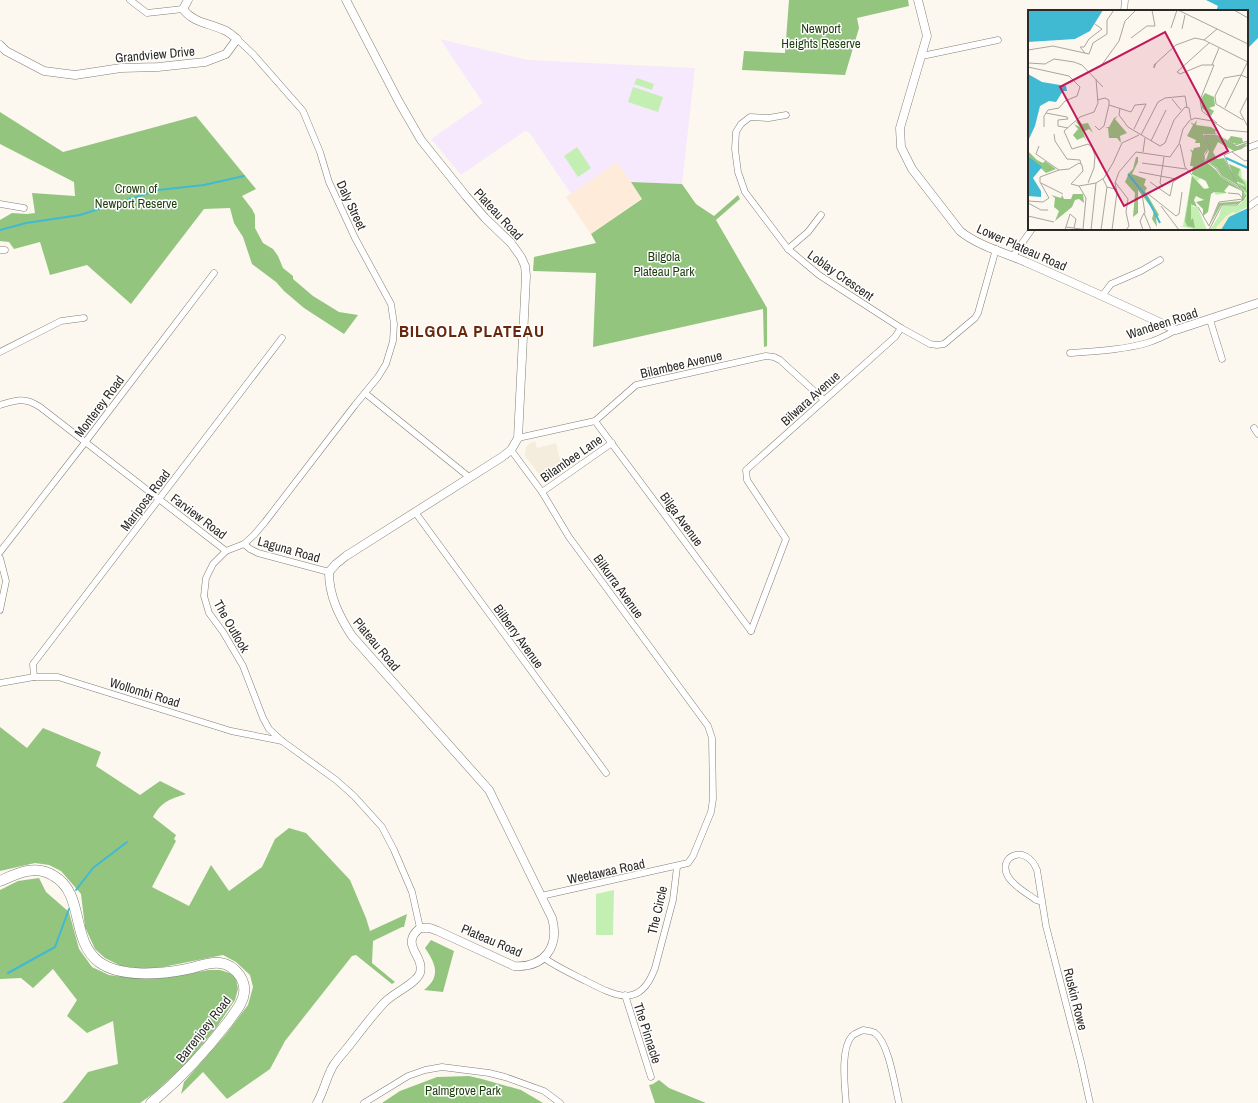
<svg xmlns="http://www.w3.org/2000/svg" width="1258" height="1103" font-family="'Archivo Narrow',sans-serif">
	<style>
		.built { fill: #f4ecdc }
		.industrial { fill: #feebda }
		.education { fill: #f6e9fd }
		.green { fill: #c4efb3 }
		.forest { fill: #93c57f }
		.water { fill: #40bad2 }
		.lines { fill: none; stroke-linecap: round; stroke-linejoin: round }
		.stream { stroke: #40bad2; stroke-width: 2 }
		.minor-casing { stroke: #827e76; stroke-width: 7 }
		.tertiary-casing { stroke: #827e76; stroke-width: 9 }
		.primary-casing { stroke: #827e76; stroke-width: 11 }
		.minor { stroke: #fff; stroke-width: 6 }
		.tertiary { stroke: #fff; stroke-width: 8 }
		.primary { stroke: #fff; stroke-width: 10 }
		.labels { text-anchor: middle; stroke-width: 3; stroke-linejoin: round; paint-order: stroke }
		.park-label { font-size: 13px; fill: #1f3f0e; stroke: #fff }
		.street-label { font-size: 13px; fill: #2c2a26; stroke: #fff }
		.district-label { font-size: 17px; font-weight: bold; letter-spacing: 1px; fill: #68280c; stroke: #fff }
		.inset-river { fill: none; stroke: #40bad2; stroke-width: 2 }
		.inset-road { fill: none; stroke: #a9a69f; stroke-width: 1 }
		.view { fill: #c2185b; fill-opacity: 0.15; stroke: #c2185b; stroke-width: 2 }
		.inset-edge { fill: none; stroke: #2c2a26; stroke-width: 2 }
	</style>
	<rect width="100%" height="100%" fill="#fdf8ef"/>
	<polygon class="built" points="535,441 537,448 556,443 563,472 546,483 525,456 526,447 530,443"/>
	<polygon class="industrial" points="617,162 642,198 591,234 566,197"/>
	<polygon class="education" points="440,39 528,60 695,68 682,184 631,182 617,162 571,194 529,132 525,131 461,175 431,139 483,103"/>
	<g class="green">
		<polygon points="637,78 654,84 652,90 634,84"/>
		<polygon points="633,87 663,97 658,112 628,102"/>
		<polygon points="577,147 591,168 578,177 564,156"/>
		<polygon points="614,890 613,935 596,935 596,894"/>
	</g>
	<g class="forest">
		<polygon points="789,0 908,0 909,6 857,18 859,28 845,75 742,70 744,51 785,53"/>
		<polygon points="0,112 63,152 196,116 256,189 242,196 252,209 255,215 255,228 263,243 273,249 278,256 283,268 293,276 293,279 313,296 339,312 358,315 344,334 304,308 284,291 276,282 252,264 243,237 234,223 230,208 204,209 131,304 87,265 50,275 40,242 14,249 9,242 0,241 0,220 12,213 27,214 35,213 32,193 75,196 74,182 0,144"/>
		<polygon points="631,182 682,184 696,204 714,216 738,195 740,199 716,220 767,308 767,346 764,347 763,309 593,347 596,273 533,271 534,257 596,243 591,234 642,199"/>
		<path d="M0,727L27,748L43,728L101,752L96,766L140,795L160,781L186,794C170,799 161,802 153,817L176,835L174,839L176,841L152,887L189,906L211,865L229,891L262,867L275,839L289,828L306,833L350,880L366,918L370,931L407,914L404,927H402L373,941L372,963L395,982L392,984L356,955L352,956L285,1041L270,1069L227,1099L203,1072L181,1094L184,1082L226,1034L248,1005L253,987L250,975L236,962L223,955L163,967L143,969L121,966L105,958L95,949L85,927L81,894L61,871L49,865L35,863L0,871Z"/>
		<polygon points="39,878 46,892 69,912 79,949 92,967 109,975 131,978 163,978 209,970 220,970 230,973 236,979 238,989 235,1000 216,1028 186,1064 154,1093 140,1103 62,1103 66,1100 88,1072 118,1064 113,1021 87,1033 67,1016 77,1000 53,969 33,988 21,978 0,979 0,890 18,881"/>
		<path d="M431,940L454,951L443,992L424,990C442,976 435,963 425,948Z"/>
		<polygon points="469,1076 482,1079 521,1090 543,1103 382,1103 400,1091 437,1077"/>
		<polygon points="659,1080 669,1088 706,1103 655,1103 649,1085 653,1084"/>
	</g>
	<polygon class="water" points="1206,0 1258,0 1258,38 1247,49 1247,11 1216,11 1218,6"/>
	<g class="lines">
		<g class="stream">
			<polyline points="0,230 26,223 80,215 158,190 204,185 244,176"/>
			<polyline points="76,890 93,868 127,842"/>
			<polyline points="8,973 55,947 69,909"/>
		</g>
		<g class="minor-casing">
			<g id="minor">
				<polyline points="130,0 147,13 183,9"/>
				<polyline points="1124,11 1125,0"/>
				<polyline points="237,39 253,54 303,111 320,152 329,182 355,238 391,304 394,324 393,341 386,364 378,377 355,405 265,522 254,535 244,544 226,551 213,564 206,578 204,596 209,613 223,632 243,666 263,718 269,729 282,741 336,780 354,796 382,827 394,850 412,892 420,928"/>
				<polyline points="922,56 998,40"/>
				<polyline points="786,115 769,118 750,117 741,124 736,132 735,149 738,172 745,192 788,249 819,275 901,328 930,344 937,345 944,344 975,318 978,313 996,249"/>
				<polyline points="1247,148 1258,144"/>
				<polyline points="0,204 24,208"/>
				<polyline points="1248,207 1258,200"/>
				<polyline points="788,249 808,232 821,215"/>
				<polyline points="0,250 5,250"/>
				<polyline points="1013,256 1032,229"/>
				<polyline points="1102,296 1111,284 1141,271 1160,260"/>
				<polyline points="1210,320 1222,359"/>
				<polyline points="0,352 61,321 84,318"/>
				<path d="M1070,353C1096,351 1122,350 1147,343C1157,340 1167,335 1176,330"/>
				<polyline points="365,393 469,477"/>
				<path d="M0,405C17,400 24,397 40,407L226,551"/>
				<polyline points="595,421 751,631"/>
				<polyline points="1254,428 1258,434"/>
				<polyline points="518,438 595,421 636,385 766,356 774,357 780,360 824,400"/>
				<polyline points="511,450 542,492 569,537 708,726 712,738 713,799 711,812 693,856 688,863 541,896"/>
				<polyline points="542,492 612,443"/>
				<polyline points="415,512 606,773"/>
				<polyline points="244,544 250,549 258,553 329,572"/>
				<polyline points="0,552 83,445 214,273"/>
				<polyline points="0,558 6,581 0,610"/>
				<polyline points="751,631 786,539 747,480 746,470 895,337 901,328"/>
				<polyline points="34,677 33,664 282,338"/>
				<polyline points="0,683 34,677 58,677 231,731 282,741"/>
				<path d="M1042,900L1039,901L1036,900C1028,894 1015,887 1009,878C995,857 1026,842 1037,870L1046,926L1081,1062L1090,1103"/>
				<path d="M544,958C557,967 570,973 584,980C615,996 640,1010 655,968L673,900L677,867"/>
				<polyline points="625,995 651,1077"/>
				<polyline points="364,1103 408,1076 425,1070 442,1067 489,1073 505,1077 544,1091 560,1103"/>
				<path d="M846,1103C845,1086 840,1049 852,1036C855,1033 860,1032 863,1030C867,1031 872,1031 875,1033C889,1043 895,1087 899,1103"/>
			</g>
		</g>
		<g class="tertiary-casing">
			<g id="tertiary">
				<path d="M918,0L927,36L900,128L901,147L912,169L960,231C978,246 1006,253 1028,263C1078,285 1127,307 1176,330L1258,303"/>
				<path d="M0,45L6,51L44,71L75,75L121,68L158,67L205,62L226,54L237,39C233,36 229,32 224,30C209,23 193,23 183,9L188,0"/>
				<path d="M317,1103C324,1091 326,1078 333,1066C338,1058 346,1050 352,1042C362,1029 372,1016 383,1004C391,994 416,984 420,973C425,955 399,945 420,928H430L438,931L514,966C544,968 560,947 552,918L489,790L352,636C339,616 329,596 329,572L336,564L346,556L502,457L511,450L518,438L526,276L525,266L521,257L511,243L485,218L466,196L421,140L399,102L346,0"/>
			</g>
		</g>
		<g class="primary-casing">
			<path id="primary" d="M0,881C18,873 36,864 54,876C85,894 70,940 99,962C121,978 162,974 187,969C198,967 210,961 220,963C229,964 235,969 240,976C243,981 245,987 244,993C243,1004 234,1013 228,1022C205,1052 180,1079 151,1103"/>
		</g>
		<use href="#minor" class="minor"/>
		<use href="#tertiary" class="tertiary"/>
		<use href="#primary" class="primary"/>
	</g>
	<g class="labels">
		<g class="park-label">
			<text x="821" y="33">Newport<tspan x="821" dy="15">Heights Reserve</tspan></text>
			<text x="136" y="193">Crown of<tspan x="136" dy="15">Newport Reserve</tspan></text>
			<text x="664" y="261">Bilgola<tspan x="664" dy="15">Plateau Park</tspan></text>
			<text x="463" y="1095">Palmgrove Park</text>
		</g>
		<g class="street-label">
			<text transform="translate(155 54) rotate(-5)" y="5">Grandview Drive</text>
			<text transform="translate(352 205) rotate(65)" y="5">Daly Street</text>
			<text transform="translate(499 214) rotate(47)" y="5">Plateau Road</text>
			<text transform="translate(1022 247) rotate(24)" y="5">Lower Plateau Road</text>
			<text transform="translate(841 275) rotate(35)" y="5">Loblay Crescent</text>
			<text transform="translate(1162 323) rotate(-18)" y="5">Wandeen Road</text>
			<text transform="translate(681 364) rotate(-13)" y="5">Bilambee Avenue</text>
			<text transform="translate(810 398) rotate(-42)" y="5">Bilwara Avenue</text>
			<text transform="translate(99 406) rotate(-53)" y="5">Monterey Road</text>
			<text transform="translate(571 458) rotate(-35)" y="5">Bilambee Lane</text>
			<text transform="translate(145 500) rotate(-53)" y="5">Mariposa Road</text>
			<text transform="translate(199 516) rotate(37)" y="5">Farview Road</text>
			<text transform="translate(682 519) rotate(54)" y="5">Bilga Avenue</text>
			<text transform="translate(289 549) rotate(16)" y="5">Laguna Road</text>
			<text transform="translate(619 586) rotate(54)" y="5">Bilkurra Avenue</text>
			<text transform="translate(232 626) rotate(60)" y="5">The Outlook</text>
			<text transform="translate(519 636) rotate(54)" y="5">Bilberry Avenue</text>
			<text transform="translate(377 644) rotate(50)" y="5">Plateau Road</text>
			<text transform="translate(145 692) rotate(17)" y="5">Wollombi Road</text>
			<text transform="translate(606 871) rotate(-12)" y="5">Weetawaa Road</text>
			<text transform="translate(657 910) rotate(-77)" y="5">The Circle</text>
			<text transform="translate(492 940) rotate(23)" y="5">Plateau Road</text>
			<text transform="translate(1076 999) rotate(76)" y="5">Ruskin Rowe</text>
			<text transform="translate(203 1029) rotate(-52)" y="5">Barrenjoey Road</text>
			<text transform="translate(648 1033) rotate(72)" y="5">The Pinnacle</text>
		</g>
		<g class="district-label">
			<text x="472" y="337">BILGOLA PLATEAU</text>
		</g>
	</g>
	<g transform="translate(1028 10)">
		<rect width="220" height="220" fill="#fdf8ef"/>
		<path d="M167,143L201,175L196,181L199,183L188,185L174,167L169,171L179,181L186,183L171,181L165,188V197L169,196L179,220H171L151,216H155L164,165L169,168L164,164ZM201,154L213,159L214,168L219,171V197L194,211L188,218L193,220H182L191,206L194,196L210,195L218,188Z" fill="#c4efb3"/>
		<path d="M177,83L186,87L187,96L181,98L186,101L183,106L174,98L173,89ZM90,106L87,109L99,123L92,126L93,133L89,128H81L80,118L77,117H81L86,108ZM51,110L54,114L60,113L65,123L61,119L55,122L59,133L56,127L49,130L45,125L50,119L46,114L52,117L48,112ZM169,110L168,115L183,117L188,120L187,123L190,124L200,130L203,126L214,128L215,132L220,131L209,134L204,133L190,124H175L181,138L176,144V150L188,160L193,167L211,178L216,184L217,187L216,190L209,194L193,195L182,215L191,193L214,191V181L201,175L196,181L199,183L186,182L183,184L180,202L175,206V199L168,192L176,190L168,186L166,190L169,197L163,194V210L165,208L167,218L159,216L157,211L164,166L176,179L181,178L178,171L164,164L165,156H162L164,143L162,139L165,141L166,138L172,137V133H167L168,130L159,126L165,115L162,112L166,114ZM176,125H187L209,136L220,132L214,139L206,141L190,132L185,142L189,149L196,148L211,176L194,166L189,158L178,150L181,141ZM0,141L9,150L15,153L17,151L28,159L18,163L0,146ZM108,147H110V152L104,164L118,169L116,175L119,178L117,181L131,205L128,208L129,217L124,209L126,201L110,180V203L105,207L107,183L97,172L101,163L105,159ZM201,154L212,159L210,165L217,173L219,183L209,173L217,177L216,174L207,171ZM45,184H55L56,193L51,189L47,190L44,197L27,211L31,201L26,197L27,188L23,185L33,188L34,185L36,189H43Z" fill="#93c57f"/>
		<path d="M205,202L209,203L193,220L188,218L198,206Z" fill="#f9efca"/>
		<path d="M0,0H75L62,21L47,29L0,32ZM0,64L14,72L38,76L39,81H35L28,92L21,91L12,96L7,116L0,131ZM0,146L14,157L5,168L13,181V187L0,186ZM220,198V220H193L201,207Z" fill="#40bad2"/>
		<path class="inset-river" d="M198,148L220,158M100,164L118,186L132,213"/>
		<path class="inset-road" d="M150,0L220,34M206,0L220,8M143,18L149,0M154,19L157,5M103,28L119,16H127L124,0M176,30L220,52M181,33L149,62L152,64L174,55H186L172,90L174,101L189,113M0,40L25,36L61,44L65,33L79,24V10L86,0M57,43L52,37H56L61,29L74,19L67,14M0,53L17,54L26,49L46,52L54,55L75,77M128,53L126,58V55L148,35L167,28L176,30L189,19M184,55L191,38M73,56L91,31L97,11L108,0M0,57L41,66L52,77L49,86L37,91L31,98L20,100L16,106V117M220,86L212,102L220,117M144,89L153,100M81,95L103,102L107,95L118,94M92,98L91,105L100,117L132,136L137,133L146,110L157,97L161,98L163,110L167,108L184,111L198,120L220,122M197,98L220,51M18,103L39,107L40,109L30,110V116L40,118M215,110L188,94L187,86L196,68L213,65L220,68M67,116L71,120L76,116L81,95V90L77,88L69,90M106,119L118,94M26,124L27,131L39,149L52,150L53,154M113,125L130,92L137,88L157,86L159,97M123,131L138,100M152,134L157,157L164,165M11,136L8,144L31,160M115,142L117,128M204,142L217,151L220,150M114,153L158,159M111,162L148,169M75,169L79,177L87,179M87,172L100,189L98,202L101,216L98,220M122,172L142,186L145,172L160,162M13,173L35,184M60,173L66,158L67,146L64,137L60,134L44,139L36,121L52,107L66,102L70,93L68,69M51,176L58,188L55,219M135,177L132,173L136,147M216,182L207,171L196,145L220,135M119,183L148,206L151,204L154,182M114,184L117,203M0,191L15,192L21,188L12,172V167L31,160L41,159L51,153L54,155L55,161L43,174L51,176L68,173L76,168L85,153L94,133L111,125M0,193L13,200H20M133,196L151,220M170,197L181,216M0,206L26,212M181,216L191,192L215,189L211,184L200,183M38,217L60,220M37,220L42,204L48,209L46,218M63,220L68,173M73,220L79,177M84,220L89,182L87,173L91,162L108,142L142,147L151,134L155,119L162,110M115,220L112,211L116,203L123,220M181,220L194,195H209L218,186L211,177L194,167L188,158L177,150L176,146L182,138L176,125H188L207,135L220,131"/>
		<path class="view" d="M137,22L200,141L96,196L32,77Z"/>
		<rect width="220" height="220" class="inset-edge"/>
	</g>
</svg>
